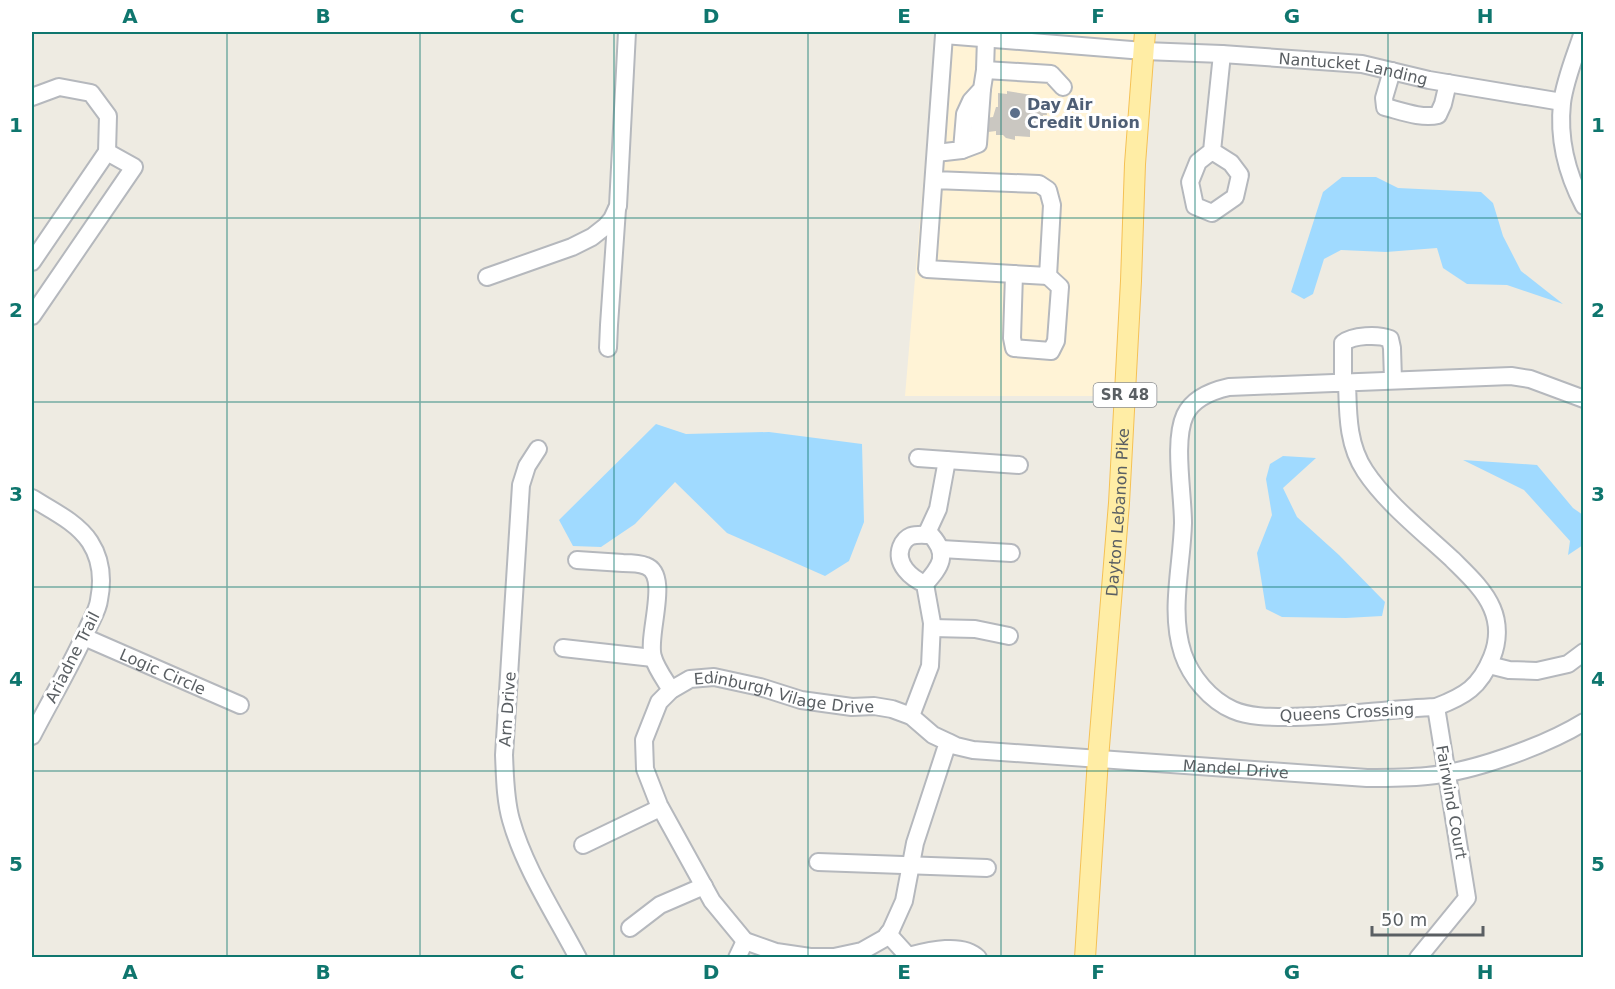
<svg xmlns="http://www.w3.org/2000/svg" width="1615" height="989" font-family="'DejaVu Sans',sans-serif">
	<style>
		.commercial { fill: #fff3d6 }
		.water { fill: #a0daff }
		.building { fill: #cac7c1 }
		.lines { fill: none; stroke-linecap: round; stroke-linejoin: round }
		.minor-casing { stroke: #b5b8bd; stroke-width: 20 }
		.major-casing { stroke: #f5c154; stroke-width: 22 }
		.minor { stroke: #fff; stroke-width: 16 }
		.major { stroke: #ffeda5; stroke-width: 20 }
		.grid { fill: none; stroke: #0f766e; stroke-width: 1.5; stroke-opacity: 0.55 }
		.service-dot { fill: #5c6f8a; stroke: #fff; stroke-width: 2 }
		.labels { text-anchor: middle; stroke-width: 6; stroke-linejoin: round; paint-order: stroke }
		.shield { fill: #fff; stroke: #8c8f92; stroke-width: 1.5 }
		.shield-label { font-size: 15px; font-weight: bold; fill: #5a5f63 }
		.street-label { font-size: 16px; fill: #5a5f63; stroke: #fff }
		.service-label { font-size: 16px; font-weight: bold; fill: #4e5e75; stroke: #fff; text-anchor: start }
		.neatline { fill: none; stroke: #0f766e; stroke-width: 2 }
		.grid-label { font-size: 20px; text-anchor: middle; font-weight: bold; fill: #0f766e }
	</style>
	<rect width="100%" height="100%" fill="#eeebe2"/>
	<polygon class="commercial" points="936,32 1147,32 1124,398 1096,396 905,396"/>
	<g class="water">
		<polygon points="1342,177 1376,177 1398,188 1481,192 1493,203 1503,236 1521,271 1563,304 1507,285 1467,284 1443,268 1437,248 1386,252 1341,250 1324,259 1313,294 1304,299 1291,292 1323,192"/>
		<polygon points="656,424 686,434 769,432 862,444 864,522 849,561 825,576 727,533 675,482 635,524 601,547 573,546 559,520"/>
		<polygon points="1283,456 1316,458 1283,488 1297,517 1339,555 1385,602 1382,616 1346,618 1282,617 1266,609 1257,553 1272,515 1266,479 1270,464"/>
		<polygon points="1463,460 1537,465 1573,508 1583,515 1583,545 1568,555 1570,541 1524,490"/>
	</g>
	<polygon class="building" points="1007,91 1032,95 1032,103 1045,102 1047,115 1043,115 1043,126 1030,127 1030,137 1015,136 1015,140 1006,138 1003,135 996,135 996,131 972,134 970,120 993,117 996,107 998,107 998,93 1007,94"/>
	<g class="lines">
		<g class="minor-casing">
			<g id="minor">
				<path d="M1583,32C1576,54 1565,79 1562,103C1558,140 1567,174 1584,206"/>
				<path id="s1" d="M944,35L1144,51L1222,54L1362,64L1429,80L1562,102"/>
				<polyline points="985,70 1051,74 1063,87"/>
				<path d="M1392,71L1384,98L1385,107C1401,111 1422,119 1438,115L1443,104L1448,83"/>
				<polyline points="32,97 59,87 91,93 108,116 107,152 32,262"/>
				<polyline points="962,150 978,144 982,89"/>
				<polyline points="1212,151 1231,163 1240,175 1235,197 1212,213 1195,206 1190,182 1198,162 1212,151 1222,54"/>
				<polyline points="936,153 962,150 965,114 971,101 982,89 985,70 986,38"/>
				<polyline points="934,180 1039,184 1048,190 1052,205 1048,276 927,269 944,35 944,32"/>
				<polyline points="1014,274 1012,338 1014,348 1051,351 1056,341 1060,287 1048,276"/>
				<polyline points="487,277 572,247 592,237 606,226 612,219 618,206 627,32"/>
				<polyline points="32,316 134,167 107,152"/>
				<polyline points="608,348 609,325 617,209"/>
				<path d="M1343,382V343C1353,335 1378,334 1390,339L1392,348L1393,380"/>
				<path d="M1347,382C1348,412 1347,444 1365,471C1386,503 1423,532 1452,559C1466,573 1484,589 1492,608C1499,624 1498,642 1492,657C1480,687 1465,696 1436,707C1386,709 1337,717 1287,717C1269,717 1249,717 1233,710C1210,700 1191,677 1183,654C1169,612 1182,566 1183,523C1183,493 1173,441 1185,415C1193,398 1211,391 1229,387L1511,376L1530,379L1584,399"/>
				<path d="M538,449L527,466L521,485L504,755C505,776 505,799 511,820C524,867 555,914 578,958"/>
				<polyline points="918,458 1019,465"/>
				<path d="M32,498C51,510 77,522 90,542C101,559 103,580 99,600C98,610 91,620 87,630C71,666 50,701 32,736"/>
				<polyline points="926,535 938,509 947,460"/>
				<polyline points="941,549 1011,553"/>
				<path d="M577,560C592,561 607,562 623,563C630,563 639,563 646,566C671,575 646,636 653,657C656,668 665,680 671,690"/>
				<polyline points="932,628 975,629 1009,636"/>
				<path id="s2" d="M84,637L240,705"/>
				<polyline points="563,648 653,658"/>
				<polyline points="1489,665 1509,670 1537,671 1568,664 1584,652"/>
				<path d="M911,716L930,666L932,623L925,584C911,578 895,564 901,547C903,542 906,538 911,536C917,534 924,535 931,535C949,555 941,566 925,584"/>
				<path id="s3" d="M948,742L915,843L904,901L891,930L885,938L862,951L834,957H810L776,952L745,941L712,901L659,805L645,769L644,740L659,702L671,690L690,679L714,677L760,687L801,700L852,707L874,706L892,709L911,716L933,735L948,742L956,746L973,750L1367,778C1387,778 1407,778 1427,776C1472,772 1545,746 1584,722"/>
				<polyline points="583,845 660,808"/>
				<polyline points="818,862 987,868"/>
				<polyline points="630,928 660,905 704,886"/>
				<path d="M888,934L908,956C928,951 962,942 978,958"/>
				<polyline points="737,958 745,941"/>
				<polyline points="1418,958 1467,898 1436,707"/>
			</g>
		</g>
		<g class="major-casing">
			<g id="major">
				<path id="s4" d="M1085,958L1098,759L1119,503L1131,281L1135,164L1145,32"/>
			</g>
		</g>
		<use href="#minor" class="minor"/>
		<use href="#major" class="major"/>
	</g>
	<path class="grid" d="M227,32V958M420,32V958M614,32V958M808,32V958M1001,32V958M1195,32V958M1388,32V958M32,218H1584M32,402H1584M32,587H1584M32,771H1584"/>
	<circle class="service-dot" cx="1015" cy="113" r="6"/>
	<g class="labels">
		<rect class="shield" x="1093.5" y="383" width="63" height="24" rx="4.5"/>
		<g class="shield-label">
			<text x="1125" y="400">SR 48</text>
		</g>
		<g class="street-label">
			<text dy="6" stroke="none"><textPath href="#s1" startOffset="411">Nantucket Landing</textPath></text>
			<text dy="6" stroke="none"><textPath href="#s4" startOffset="447">Dayton Lebanon Pike</textPath></text>
			<text transform="translate(72 657) rotate(-63)" y="6">Ariadne Trail</text>
			<text dy="6" stroke="none"><textPath href="#s2" startOffset="86">Logic Circle</textPath></text>
			<text dy="6" stroke="none"><textPath href="#s3" startOffset="758">Edinburgh Vilage Drive</textPath></text>
			<text transform="translate(507 709) rotate(-86)" y="6">Arn Drive</text>
			<text transform="translate(1347 712) rotate(-3)" y="6">Queens Crossing</text>
			<text dy="6" stroke="none"><textPath href="#s3" startOffset="1224">Mandel Drive</textPath></text>
			<text transform="translate(1452 802) rotate(80)" y="6">Fairwind Court</text>
		</g>
		<g class="service-label">
			<text x="1027" y="110">Day Air<tspan x="1027" dy="18">Credit Union</tspan></text>
		</g>
	</g>
	<rect width="1615" height="989" fill="none" stroke="#ffffff" stroke-width="66"/>
	<path d="M1372 926v9h111v-9" fill="none" stroke="#5a5f63" stroke-width="3"/>
	<text x="1381" y="926" font-size="18" fill="#5a5f63" stroke="#ffffff" stroke-width="4.5" paint-order="stroke">50 m</text>
	<rect x="33" y="33" width="1549" height="923" class="neatline"/>
	<g class="grid-label">
		<text x="130" y="23">A</text>
		<text x="323" y="23">B</text>
		<text x="517" y="23">C</text>
		<text x="711" y="23">D</text>
		<text x="904" y="23">E</text>
		<text x="1098" y="23">F</text>
		<text x="1292" y="23">G</text>
		<text x="1485" y="23">H</text>
		<text x="16" y="132">1</text>
		<text x="1598" y="132">1</text>
		<text x="16" y="317">2</text>
		<text x="1598" y="317">2</text>
		<text x="16" y="501">3</text>
		<text x="1598" y="501">3</text>
		<text x="16" y="686">4</text>
		<text x="1598" y="686">4</text>
		<text x="16" y="871">5</text>
		<text x="1598" y="871">5</text>
		<text x="130" y="979">A</text>
		<text x="323" y="979">B</text>
		<text x="517" y="979">C</text>
		<text x="711" y="979">D</text>
		<text x="904" y="979">E</text>
		<text x="1098" y="979">F</text>
		<text x="1292" y="979">G</text>
		<text x="1485" y="979">H</text>
	</g>
</svg>
